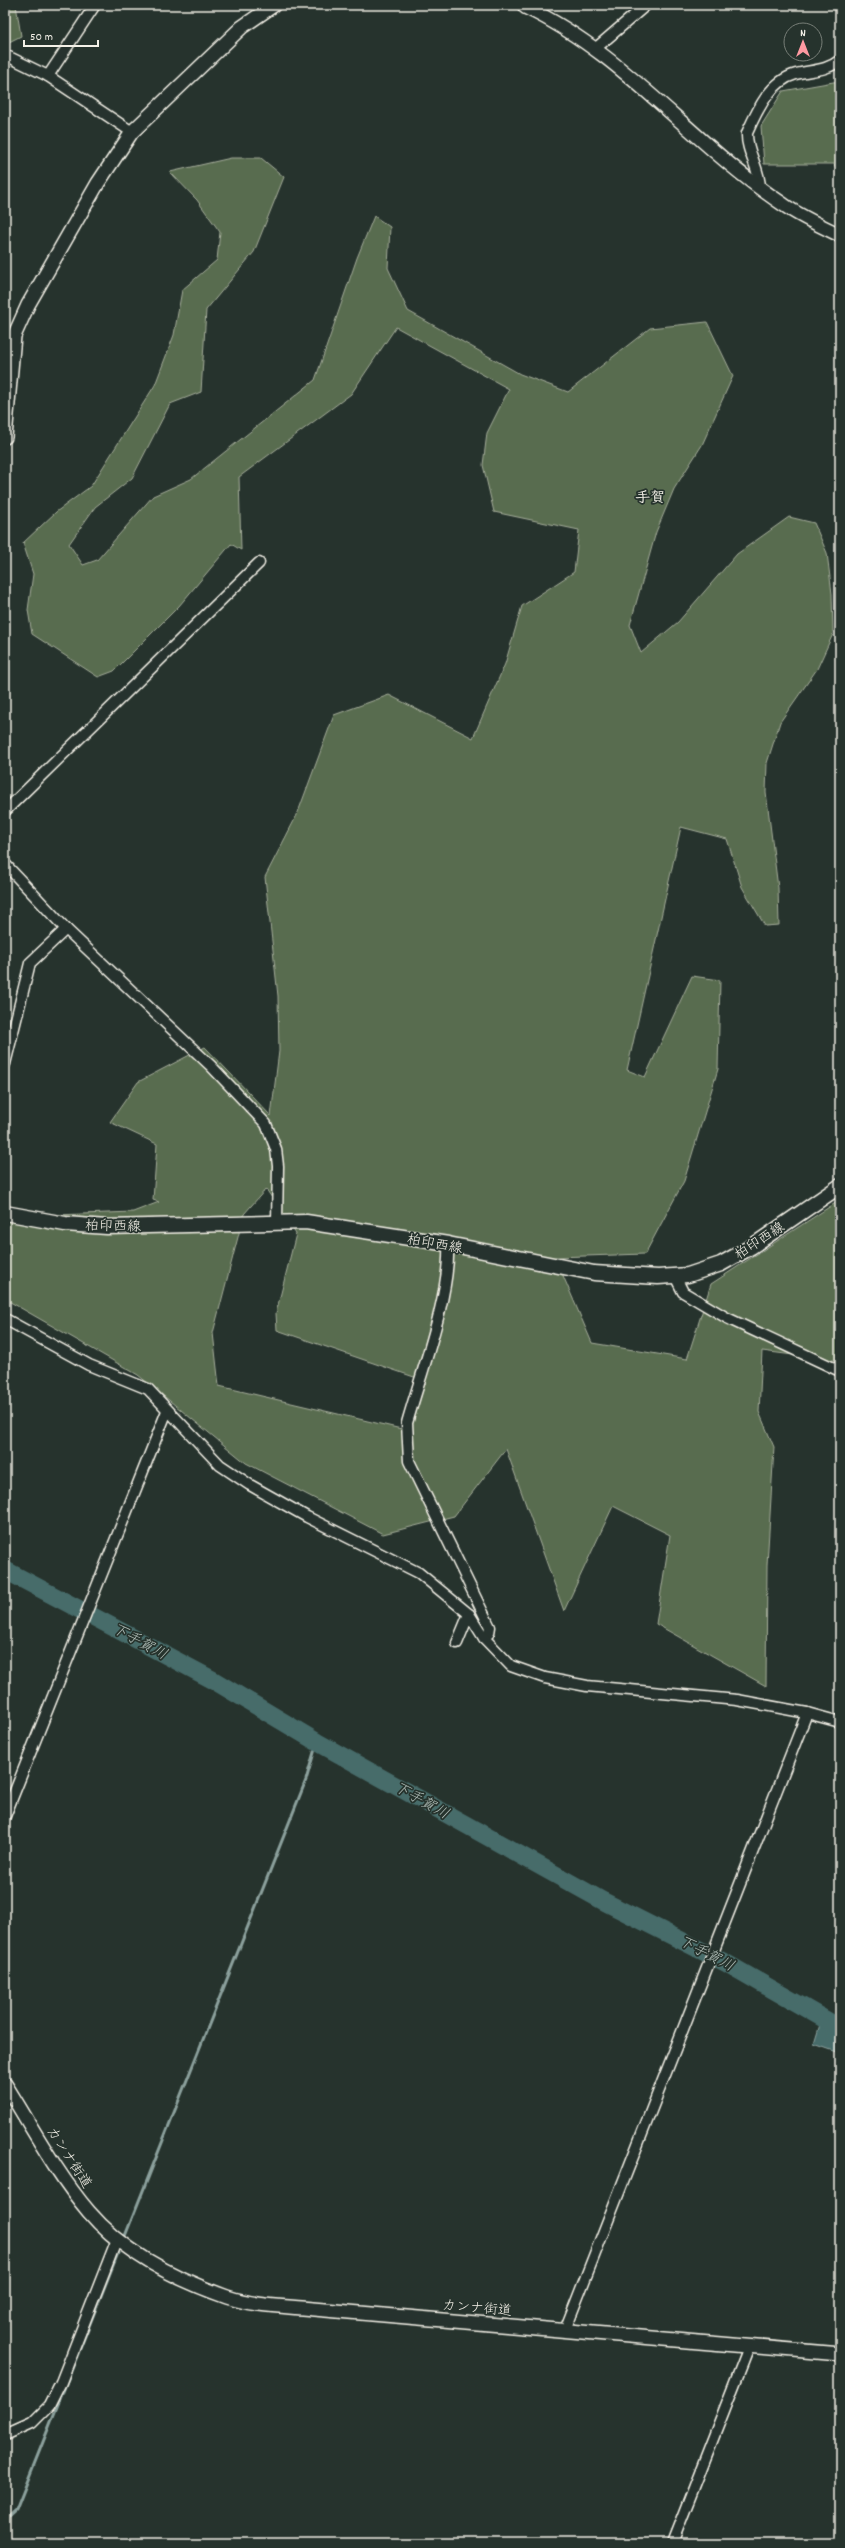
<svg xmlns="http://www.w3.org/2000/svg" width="845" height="2548" font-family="Dekko,'Klee One',sans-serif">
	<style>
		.green { fill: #596c4f; stroke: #a6ae9c; fill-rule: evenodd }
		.water { fill: #476c6b; stroke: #8ca19d }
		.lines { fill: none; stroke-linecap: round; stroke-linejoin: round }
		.stream { stroke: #8ca19d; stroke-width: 3 }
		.river { stroke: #476c6b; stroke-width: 18 }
		.minor-casing { stroke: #f4f1e8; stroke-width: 13 }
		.tertiary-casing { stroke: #f4f1e8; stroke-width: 16 }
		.secondary-casing { stroke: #f4f1e8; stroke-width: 17 }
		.minor { stroke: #26332d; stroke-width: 10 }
		.tertiary { stroke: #26332d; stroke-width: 13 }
		.secondary { stroke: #26332d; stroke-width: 14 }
		.labels { text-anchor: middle; stroke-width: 3.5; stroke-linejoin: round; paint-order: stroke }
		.street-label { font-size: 14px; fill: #f4f1e8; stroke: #26332d }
		.neighbourhood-label { font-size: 15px; font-weight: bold; fill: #f4f1e8; stroke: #26332d }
		.water-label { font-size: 15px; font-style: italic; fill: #afbcb6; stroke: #26332d }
	</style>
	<rect width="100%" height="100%" fill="#26332d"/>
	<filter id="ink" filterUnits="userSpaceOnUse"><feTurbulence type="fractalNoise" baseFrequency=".025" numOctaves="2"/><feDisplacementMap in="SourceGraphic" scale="8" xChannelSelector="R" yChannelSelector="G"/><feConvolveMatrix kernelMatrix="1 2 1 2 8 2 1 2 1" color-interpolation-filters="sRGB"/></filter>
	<g filter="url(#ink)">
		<g class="green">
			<polygon points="5,5 16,5 21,36 7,43 5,43"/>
			<polygon points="840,79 840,177 834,164 764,164 761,126 783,91 839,81"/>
			<path d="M231,158H261L284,177L254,252L206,310L201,392L170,404L132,478L95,507L69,544L83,565L97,560L153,496L191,479L315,380L357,258L374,216L390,227L388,268L408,311L520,374L568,392L650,328L707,322L733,376L702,445L674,489L656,532L630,625L641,653L678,622L737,554L789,517L814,523L827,553L832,594L833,634L817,669L780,722L767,763L766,792L778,888L779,925L765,926L742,887L727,839L681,827L627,1070L645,1077L692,976L720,980L718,1069L684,1181L645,1254L555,1257L592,1343L687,1359L711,1284L840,1200V1361L762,1351L759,1412L774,1447L767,1565L766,1686L656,1624L670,1535L613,1506L564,1611L506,1449L454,1516L383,1534L246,1463L138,1375L5,1299V1217L133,1212L159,1202L153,1200L157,1144L110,1122L138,1082L205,1047L271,1116L279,1051L278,996L265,877L297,815L334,715L389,695L473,738L505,664L522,606L574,572L579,530L494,512L483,465L487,433L509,389L396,327L351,394L239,477L241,550L231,544L179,606L114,671L98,677L32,634L28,610L33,574L23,543L56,512L91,486L155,385L174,335L182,290L217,260L220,232L197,200L170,172ZM266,1189L296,1234L276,1313L277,1330L417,1378L410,1431L219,1386L213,1333L244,1214Z"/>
		</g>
		<polygon class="water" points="822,2018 840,2021 840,2053 814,2044"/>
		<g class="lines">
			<g class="stream">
				<polyline points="125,2236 306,1780 317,1742"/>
				<polyline points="5,2520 16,2510 118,2253"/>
			</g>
			<polyline class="river" points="5,1570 213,1680 317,1742 603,1901 726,1963 840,2028"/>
			<g class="minor-casing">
				<g id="minor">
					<polyline points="595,49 646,5"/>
					<polyline points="5,55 48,76 132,132"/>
					<polyline points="48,76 95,5"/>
					<path d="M760,188C760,168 746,152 747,133C757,111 770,81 796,74C811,70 827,71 840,60"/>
					<polyline points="5,811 259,563"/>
					<polyline points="5,864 66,929 211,1066 266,1124 276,1149 278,1166 277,1221"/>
					<polyline points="5,1064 30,963 66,929"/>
					<path d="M448,1244C451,1294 421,1373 407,1423L409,1461L490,1627L489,1633L484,1638"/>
					<polyline points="675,1276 683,1292 727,1318 840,1371"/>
					<polyline points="5,1319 89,1365 148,1389 220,1465 250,1485 307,1517 419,1573 469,1614 484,1638 511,1666 545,1678 587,1686 737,1700 807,1713 840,1722"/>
					<polyline points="457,1643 469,1614"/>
					<polyline points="5,1816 167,1411"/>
					<polyline points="565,2330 807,1713"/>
					<polyline points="5,2435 32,2423 49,2406 61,2382 117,2239"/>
					<polyline points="672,2543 749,2347"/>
				</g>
			</g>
			<g class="tertiary-casing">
				<g id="tertiary">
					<path d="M525,7C624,53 693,145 784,205C801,217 821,226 840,235"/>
					<polyline points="5,437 14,336 28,305 98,183 132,132 242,27 274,5"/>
					<path d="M5,2084C32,2127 56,2173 89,2212C124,2253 178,2280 227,2297C251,2305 277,2306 302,2308L840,2354"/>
				</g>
			</g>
			<g class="secondary-casing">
				<polyline id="secondary" points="5,1213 65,1224 107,1227 306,1222 448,1244 594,1273 658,1277 688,1275 721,1264 751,1247 840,1186"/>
			</g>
			<use href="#minor" class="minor"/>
			<use href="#tertiary" class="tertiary"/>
			<use href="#secondary" class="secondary"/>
		</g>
	</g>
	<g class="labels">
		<g class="street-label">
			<text transform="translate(113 1225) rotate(1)" y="5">柏印西線</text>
			<text transform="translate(759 1240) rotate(-33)" y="5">柏印西線</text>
			<text transform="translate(435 1243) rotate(10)" y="5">柏印西線</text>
			<text transform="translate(70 2157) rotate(57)" y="5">カンナ街道</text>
			<text transform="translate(477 2307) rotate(5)" y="5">カンナ街道</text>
		</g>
		<g class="neighbourhood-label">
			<text x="650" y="502">手賀</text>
		</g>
		<g class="water-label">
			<text transform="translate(140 1641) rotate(28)" y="5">下手賀川</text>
			<text transform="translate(422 1800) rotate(29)" y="5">下手賀川</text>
			<text transform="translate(707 1953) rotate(27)" y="5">下手賀川</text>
		</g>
	</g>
	<rect width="845" height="2548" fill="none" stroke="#26332d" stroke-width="20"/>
	<rect x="10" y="10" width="825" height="2528" fill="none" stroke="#f4f1e8" stroke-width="1.5" filter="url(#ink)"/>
	<g transform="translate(803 42)"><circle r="19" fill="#26332d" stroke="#787f78"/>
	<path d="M0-3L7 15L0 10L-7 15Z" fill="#ff9aa2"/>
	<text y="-6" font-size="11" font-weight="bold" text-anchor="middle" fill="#f4f1e8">N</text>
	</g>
	<path d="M24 40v6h74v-6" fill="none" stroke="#f4f1e8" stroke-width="2"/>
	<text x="30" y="40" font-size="12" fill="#f4f1e8" stroke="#26332d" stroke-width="3" paint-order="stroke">50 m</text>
</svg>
